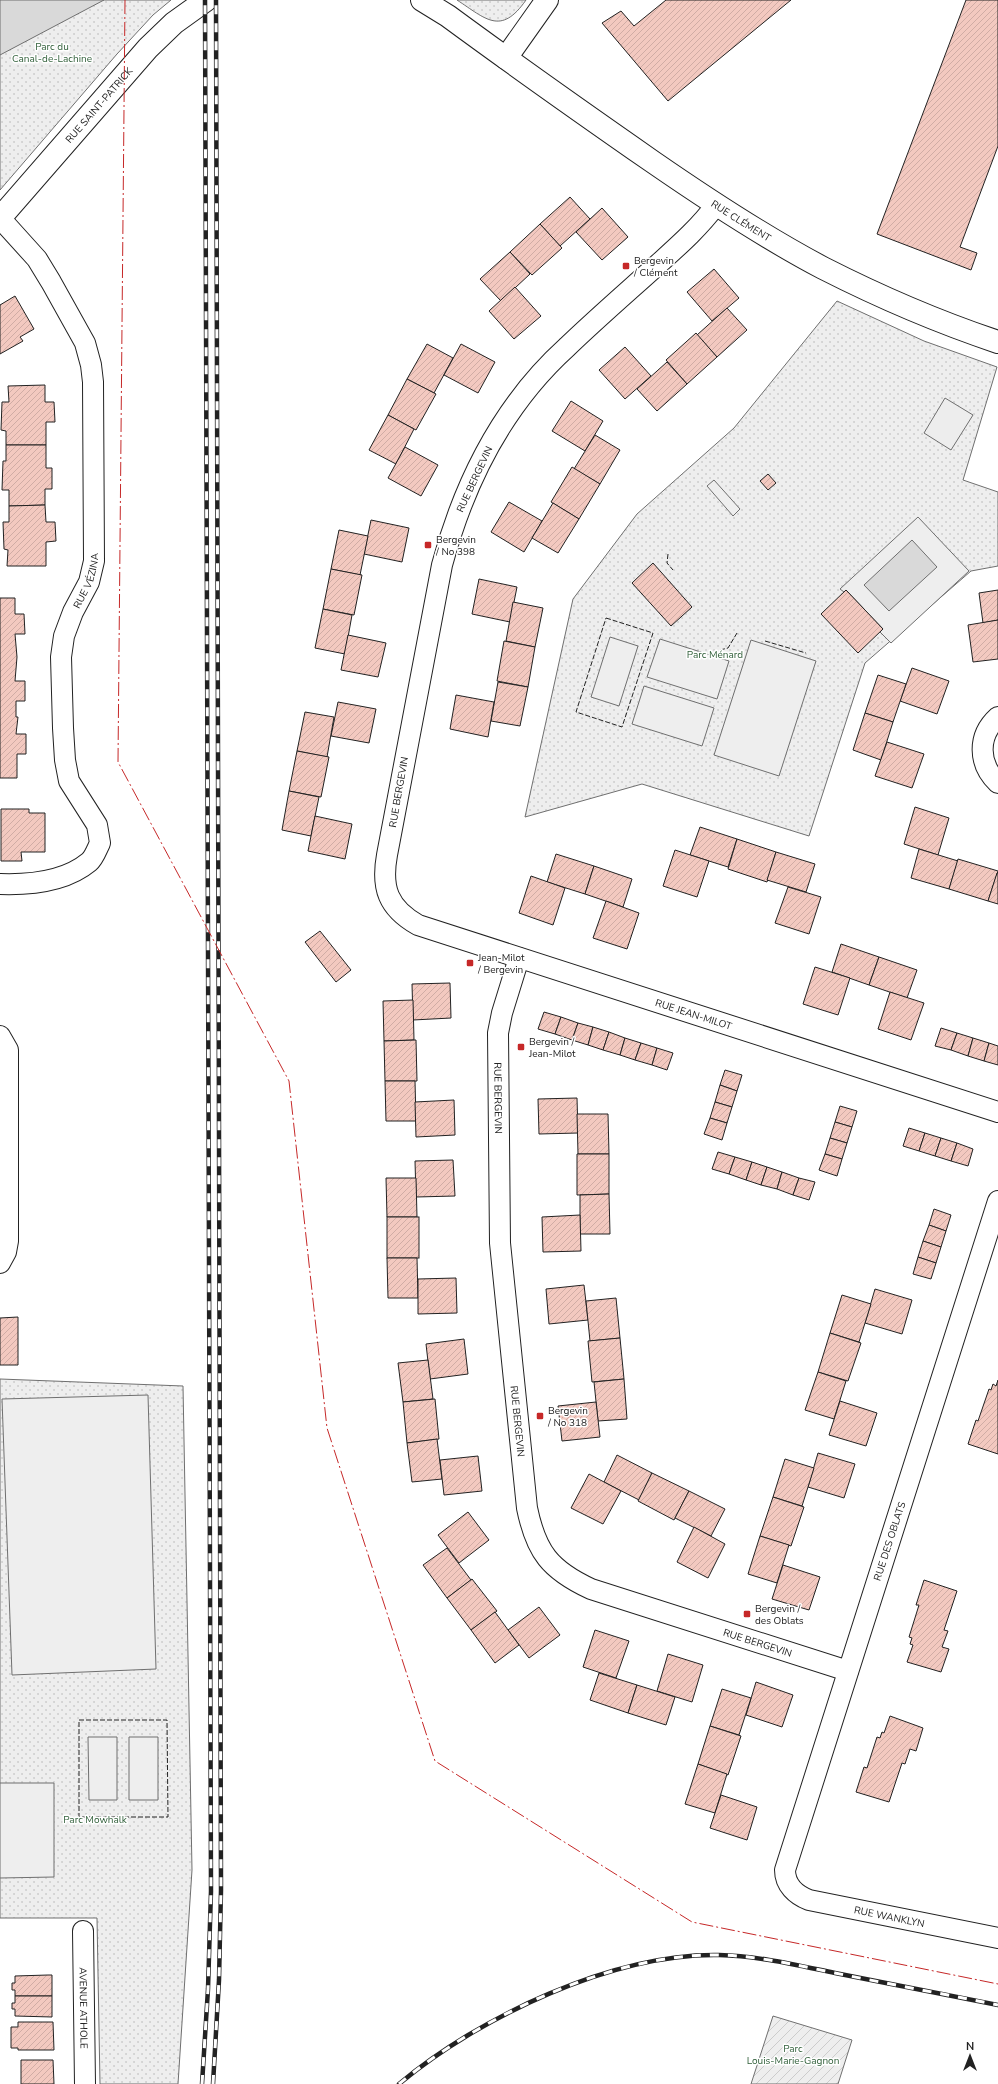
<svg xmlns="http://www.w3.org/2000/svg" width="998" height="2084" font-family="'Nunito Sans',sans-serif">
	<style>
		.grass { fill: url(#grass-dots); stroke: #6f6f6f }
		.garden { fill: url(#garden-furrows); stroke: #6f6f6f }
		.pitch { fill: #eee; stroke: #6f6f6f }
		.parking { fill: #ededed; stroke: #6f6f6f }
		.water { fill: #d9d9d9; stroke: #6f6f6f }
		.building { fill: url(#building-hatch); stroke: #222 }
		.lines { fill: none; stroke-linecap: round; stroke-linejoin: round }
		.minor-casing { stroke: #222; stroke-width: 22 }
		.major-casing { stroke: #222; stroke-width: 24 }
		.minor { stroke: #fff; stroke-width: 20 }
		.major { stroke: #fff; stroke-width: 22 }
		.rail-casing { stroke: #222; stroke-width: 4.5 }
		.rail { stroke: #fff; stroke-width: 3; stroke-dasharray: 9; stroke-linecap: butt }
		.fence { stroke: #222; stroke-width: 1; stroke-dasharray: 5 2; stroke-linecap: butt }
		.power { stroke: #c62828; stroke-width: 1; stroke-dasharray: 14 3 2 3; stroke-linecap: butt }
		.poi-dot { fill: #c62828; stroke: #fff; stroke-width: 1.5 }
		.labels { text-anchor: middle; stroke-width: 3; stroke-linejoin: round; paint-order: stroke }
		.park-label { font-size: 10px; fill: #2f5e38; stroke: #fff }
		.street-label { font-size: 10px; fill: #222; stroke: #fff }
		.poi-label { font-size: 10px; fill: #222; stroke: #fff; text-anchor: start }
	</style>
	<defs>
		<pattern id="grass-dots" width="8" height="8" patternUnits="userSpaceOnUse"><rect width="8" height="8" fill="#eee"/><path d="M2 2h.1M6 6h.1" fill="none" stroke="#ccc" stroke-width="1.8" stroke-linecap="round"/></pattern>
		<pattern id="garden-furrows" width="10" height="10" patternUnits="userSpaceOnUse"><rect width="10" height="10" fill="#eee"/><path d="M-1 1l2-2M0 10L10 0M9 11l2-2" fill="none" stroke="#ccc"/></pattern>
		<pattern id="building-hatch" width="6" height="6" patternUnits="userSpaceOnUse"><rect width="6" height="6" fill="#f3c9c0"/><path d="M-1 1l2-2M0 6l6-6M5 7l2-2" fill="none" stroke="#d0aca5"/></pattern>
	</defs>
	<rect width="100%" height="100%" fill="#fff"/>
	<g class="grass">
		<polygon points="0,0 171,0 153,15 117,54 0,190"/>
		<path d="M457,0H526C501,36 486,19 457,0Z"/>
		<polygon points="837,301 924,341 997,367 963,480 998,492 998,566 971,571 865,663 809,836 642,784 525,817 573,599 637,514 734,428"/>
		<polygon points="0,1379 183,1386 192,1870 178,2084 100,2084 97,1918 0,1918"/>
	</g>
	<polygon class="garden" points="773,2016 852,2040 838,2084 751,2084"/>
	<g class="pitch">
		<polygon points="714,480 740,509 733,516 707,486"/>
		<polygon points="918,517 969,571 891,643 880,632 883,629 846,590 844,592 840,589"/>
		<polygon points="610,637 638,646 619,706 591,697"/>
		<polygon points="660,639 729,661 717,699 647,677"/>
		<polygon points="751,640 816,661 779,776 714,755"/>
		<polygon points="644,686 714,708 702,746 632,724"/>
		<polygon points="148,1395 156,1669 12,1675 2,1399"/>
		<polygon points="117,1737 117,1800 89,1800 88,1737"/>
		<polygon points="158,1737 158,1800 129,1800 129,1737"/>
		<polygon points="0,1783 54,1783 54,1877 0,1878"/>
	</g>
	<polygon class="parking" points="945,398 973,415 951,450 924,433"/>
	<g class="water">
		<polygon points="0,0 104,0 0,55"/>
		<polygon points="912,540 937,567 889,611 864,585"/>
	</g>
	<g class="building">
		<polygon points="666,0 791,0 668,101 602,23 621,11 634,26"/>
		<polygon points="966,0 998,0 998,146 960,247 977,253 971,270 877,234"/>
		<polygon points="570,197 590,219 560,246 540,224"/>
		<polygon points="602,208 628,237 602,260 576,232"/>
		<polygon points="540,224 562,248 532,275 510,252"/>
		<polygon points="510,252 530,274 501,301 480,279"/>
		<polygon points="714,269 739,298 712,321 687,292"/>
		<polygon points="515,287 541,316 514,339 489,311"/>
		<polygon points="15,296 34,329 20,337 23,341 0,354 0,305"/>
		<polygon points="727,308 747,330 717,357 697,335"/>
		<polygon points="696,333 717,357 687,384 666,360"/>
		<polygon points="427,344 453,358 434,393 407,379"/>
		<polygon points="461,344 495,362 478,393 444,375"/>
		<polygon points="625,347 651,376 625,399 599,370"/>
		<polygon points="667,362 687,384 657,411 637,389"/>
		<polygon points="407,379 436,394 416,430 388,415"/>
		<polygon points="45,385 45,402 54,402 55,422 46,422 46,445 6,445 6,431 1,430 2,402 9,402 8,386"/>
		<polygon points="571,401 603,421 585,451 552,431"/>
		<polygon points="388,415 414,429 396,464 369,450"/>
		<polygon points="595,435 620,450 600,484 574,469"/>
		<polygon points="6,445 46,445 46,468 52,468 52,489 45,489 45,505 9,506 9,490 2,490 3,461 6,461"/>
		<polygon points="405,447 438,465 421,496 388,478"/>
		<polygon points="572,467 600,484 579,519 551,502"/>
		<polygon points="768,474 776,483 768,490 760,481"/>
		<polygon points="509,502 542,521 524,552 491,532"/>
		<polygon points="553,503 579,519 558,553 532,538"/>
		<polygon points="45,505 46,522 55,522 56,541 46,542 46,566 7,566 8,550 4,549 3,522 9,522 9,506"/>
		<polygon points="371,520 409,528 402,562 364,554"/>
		<polygon points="339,530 368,536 360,575 331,569"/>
		<polygon points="653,563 692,607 671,626 632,583"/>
		<polygon points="331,569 362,575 354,615 323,609"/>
		<polygon points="479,579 517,587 510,622 472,614"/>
		<polygon points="846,590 883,629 858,653 821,614"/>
		<polygon points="998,590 998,620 983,623 979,593"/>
		<polygon points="0,598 15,598 15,614 24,614 25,634 15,634 17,657 15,681 25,681 25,701 16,701 16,717 18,717 16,734 26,734 26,754 17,754 17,778 0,778"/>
		<polygon points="513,602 543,608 535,647 506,641"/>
		<polygon points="323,609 352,615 345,654 315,648"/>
		<polygon points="998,620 998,659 973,662 968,625"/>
		<polygon points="348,635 386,643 378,677 341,670"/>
		<polygon points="504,641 535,647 528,687 497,681"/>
		<polygon points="912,668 949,681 937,714 900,701"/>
		<polygon points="878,675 906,684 893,722 865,713"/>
		<polygon points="498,682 528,687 520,726 491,721"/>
		<polygon points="456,695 494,702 488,737 450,729"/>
		<polygon points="338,702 376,709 369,743 331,736"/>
		<polygon points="305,712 334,717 327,757 297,751"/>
		<polygon points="865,713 893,722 881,760 853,750"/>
		<polygon points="887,742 924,754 912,788 875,776"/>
		<polygon points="297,751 329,757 321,797 289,791"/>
		<polygon points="289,791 319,797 311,836 282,830"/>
		<polygon points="915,807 949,818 938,855 904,844"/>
		<polygon points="1,809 29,809 29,813 45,813 45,852 21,852 22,861 1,861"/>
		<polygon points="315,816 352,824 345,859 308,851"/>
		<polygon points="700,827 737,839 728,867 690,855"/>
		<polygon points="737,839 776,852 767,882 728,869"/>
		<polygon points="919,849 958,861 949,889 911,878"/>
		<polygon points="675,850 709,861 697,897 663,886"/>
		<polygon points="776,852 815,864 806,892 767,880"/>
		<polygon points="556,854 594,866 585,894 547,882"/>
		<polygon points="958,859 998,871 988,901 949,889"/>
		<polygon points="594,866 632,879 623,907 585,894"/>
		<polygon points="997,873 998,873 998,904 988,901"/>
		<polygon points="531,876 565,888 553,925 519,913"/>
		<polygon points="788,887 821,897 809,934 775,923"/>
		<polygon points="606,901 639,913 627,949 593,938"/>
		<polygon points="320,931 351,970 336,982 305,942"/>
		<polygon points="841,944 879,957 869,985 832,972"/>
		<polygon points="879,957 917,970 907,998 869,985"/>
		<polygon points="815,967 850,978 838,1015 803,1004"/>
		<polygon points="450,983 451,1018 413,1020 412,984"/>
		<polygon points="890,992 924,1003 911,1040 878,1029"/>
		<polygon points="413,1000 414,1040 384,1041 383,1001"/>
		<polygon points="544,1012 561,1017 555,1034 538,1029"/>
		<polygon points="561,1017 578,1023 572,1040 555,1034"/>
		<polygon points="578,1023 593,1027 588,1045 572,1040"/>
		<polygon points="593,1027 609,1032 603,1050 588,1045"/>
		<polygon points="941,1028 957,1033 951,1050 935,1046"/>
		<polygon points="609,1032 625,1038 620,1055 603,1050"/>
		<polygon points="957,1033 973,1038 968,1056 951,1050"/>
		<polygon points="625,1038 641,1043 635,1060 620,1055"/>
		<polygon points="973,1038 989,1043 984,1061 968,1056"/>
		<polygon points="416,1040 417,1081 385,1081 384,1041"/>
		<polygon points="641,1043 657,1048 652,1065 635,1060"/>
		<polygon points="989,1043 998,1046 998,1065 984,1061"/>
		<polygon points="657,1048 673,1053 667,1070 652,1065"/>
		<polygon points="725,1070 742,1075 737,1091 720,1085"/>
		<polygon points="385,1081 415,1081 416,1121 386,1121"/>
		<polygon points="720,1085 737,1091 732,1107 715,1102"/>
		<polygon points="577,1098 578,1133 539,1134 538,1099"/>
		<polygon points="454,1100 455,1135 416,1137 415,1102"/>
		<polygon points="715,1102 732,1107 727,1123 710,1118"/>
		<polygon points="840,1106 857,1111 852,1127 835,1122"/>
		<polygon points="577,1114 608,1114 609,1154 578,1154"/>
		<polygon points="710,1118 727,1123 722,1140 704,1134"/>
		<polygon points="835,1122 852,1127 847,1143 830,1138"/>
		<polygon points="909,1128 925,1133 919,1151 903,1146"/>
		<polygon points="925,1133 941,1138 935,1156 919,1151"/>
		<polygon points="830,1138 847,1143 842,1159 825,1154"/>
		<polygon points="941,1138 957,1143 951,1161 935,1156"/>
		<polygon points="957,1143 973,1149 968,1166 951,1161"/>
		<polygon points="718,1152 735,1157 729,1174 712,1169"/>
		<polygon points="577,1154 609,1154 609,1194 577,1195"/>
		<polygon points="825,1154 842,1159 837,1176 819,1170"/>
		<polygon points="735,1157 752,1162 746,1180 729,1174"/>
		<polygon points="453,1160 455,1196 416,1197 415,1161"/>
		<polygon points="752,1162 767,1167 761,1185 746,1180"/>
		<polygon points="767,1167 782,1172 777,1189 761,1185"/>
		<polygon points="782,1172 799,1178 793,1195 777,1189"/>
		<polygon points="386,1178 416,1178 417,1217 387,1217"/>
		<polygon points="799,1178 815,1182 809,1200 793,1195"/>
		<polygon points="609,1194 610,1234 580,1234 580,1195"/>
		<polygon points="934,1209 951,1215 946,1231 929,1225"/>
		<polygon points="580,1215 581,1251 543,1252 542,1217"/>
		<rect x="387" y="1217" width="32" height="41"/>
		<polygon points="929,1225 946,1231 941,1247 923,1241"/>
		<polygon points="923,1241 941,1247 936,1263 918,1257"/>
		<polygon points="918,1257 936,1263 931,1279 913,1274"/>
		<polygon points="387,1258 417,1258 418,1298 388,1298"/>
		<polygon points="456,1278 457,1313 418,1314 418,1279"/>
		<polygon points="584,1285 588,1320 549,1324 546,1289"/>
		<polygon points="875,1289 912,1300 902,1334 865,1323"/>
		<polygon points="842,1295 871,1304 859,1342 830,1333"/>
		<polygon points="616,1298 620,1338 590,1341 586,1301"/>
		<polygon points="18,1317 18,1365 0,1365 0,1318"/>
		<polygon points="830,1333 861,1343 848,1381 818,1372"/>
		<polygon points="620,1338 624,1379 592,1382 588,1341"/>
		<polygon points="464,1339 468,1374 430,1379 426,1344"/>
		<polygon points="428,1360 433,1399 403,1402 398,1363"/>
		<polygon points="818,1372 846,1381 834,1419 805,1410"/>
		<polygon points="624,1379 627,1419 598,1421 594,1382"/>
		<polygon points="998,1380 998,1454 968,1444 976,1420 978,1421 989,1389 991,1390 993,1384 996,1386"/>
		<polygon points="435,1399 439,1439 407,1443 403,1402"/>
		<polygon points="840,1401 877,1413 866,1446 829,1435"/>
		<polygon points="596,1402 600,1437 562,1441 558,1406"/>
		<polygon points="437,1439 442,1479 412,1482 407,1443"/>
		<polygon points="818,1453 855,1464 844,1498 808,1487"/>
		<polygon points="617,1455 652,1473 639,1500 604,1482"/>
		<polygon points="478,1456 482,1491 444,1495 440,1460"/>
		<polygon points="785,1459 814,1468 802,1506 773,1497"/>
		<polygon points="652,1473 689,1491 674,1520 638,1501"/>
		<polygon points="589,1474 621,1491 603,1524 571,1508"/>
		<polygon points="689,1491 725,1509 711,1536 675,1518"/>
		<polygon points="773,1497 804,1507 791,1546 760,1536"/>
		<polygon points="468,1512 489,1540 459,1563 438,1535"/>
		<polygon points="694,1527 725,1544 708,1578 677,1562"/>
		<polygon points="760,1536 789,1545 777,1583 748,1574"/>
		<polygon points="447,1548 471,1580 447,1598 423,1565"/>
		<polygon points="783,1565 820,1577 809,1610 772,1599"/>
		<polygon points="472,1579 497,1611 471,1630 447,1598"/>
		<polygon points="924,1580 957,1591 944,1630 948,1631 942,1647 949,1649 941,1672 907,1662 913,1645 910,1644 912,1638 909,1637 919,1605 916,1605"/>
		<polygon points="539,1607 560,1635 529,1658 508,1630"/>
		<polygon points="495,1612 519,1645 495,1663 471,1630"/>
		<polygon points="595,1630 629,1641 616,1678 583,1667"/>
		<polygon points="668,1654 703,1665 692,1702 657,1691"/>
		<polygon points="599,1673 637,1685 628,1713 590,1700"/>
		<polygon points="756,1682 793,1695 782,1727 746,1715"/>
		<polygon points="637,1685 675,1697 666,1725 628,1713"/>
		<polygon points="722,1689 751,1698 739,1735 710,1726"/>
		<polygon points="890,1716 923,1728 916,1751 910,1749 905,1764 902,1763 889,1802 856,1792 864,1767 867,1768 877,1737 880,1738 882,1732 884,1733"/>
		<polygon points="710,1726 741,1736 728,1775 698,1764"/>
		<polygon points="698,1764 727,1774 715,1813 685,1804"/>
		<polygon points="721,1795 757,1807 747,1840 710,1828"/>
		<polygon points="48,1975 52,1975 52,1996 15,1996 15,1990 12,1990 12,1983 15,1983 15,1976"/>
		<polygon points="15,1996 52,1996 52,2017 15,2016 15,2009 12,2009 12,2003 15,2003"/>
		<polygon points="18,2022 53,2022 54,2050 18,2050 18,2048 11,2048 11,2027 18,2027"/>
		<polygon points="21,2060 53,2060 54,2084 21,2084"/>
	</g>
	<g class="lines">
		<g class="minor-casing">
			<g id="minor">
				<path id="s1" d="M716,205C698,229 677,247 655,267C625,294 595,320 567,347C503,405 464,483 442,565L387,855C381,888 388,908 418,925L998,1112"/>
				<path d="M998,717C977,736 978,764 998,783"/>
				<path id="s2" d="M0,884C30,885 65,882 89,862C94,858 97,849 100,843L97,825L69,781L65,760L63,728L61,657L64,636L73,612L89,582L94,561L93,382L91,365L85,343L51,282L37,259L0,218"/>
				<path id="s3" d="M519,958L502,1013L498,1033L500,1243L527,1508C536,1552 550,1570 591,1589L848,1671"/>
				<polyline points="0,1036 8,1050 8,1241 6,1252 0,1263"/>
				<path id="s4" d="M998,1201L785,1870C785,1885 796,1895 809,1900L998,1938"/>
				<path id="s5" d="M83,1931L85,2084"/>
			</g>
		</g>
		<g class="major-casing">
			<g id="major">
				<path id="s6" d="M422,0L448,16C516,66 584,114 653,162C708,200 764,237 823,268C880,297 938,322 998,342"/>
				<polyline points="506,58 547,0"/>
				<path id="s7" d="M0,218L148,48L174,23L206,0"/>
			</g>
		</g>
		<use href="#minor" class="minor"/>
		<use href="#major" class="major"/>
		<g class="rail-casing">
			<g id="rail">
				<polyline points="202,2084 208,1989 211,1891 205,0"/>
				<polyline points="213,2084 219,1980 221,1890 216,0"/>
				<path d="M399,2084C479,2017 613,1953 719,1955C759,1956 796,1965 835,1973C889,1984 944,1994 998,2005"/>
			</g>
		</g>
		<use href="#rail" class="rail"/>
		<g class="fence">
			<polyline points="668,554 667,563 673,570"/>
			<polygon points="606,618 653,633 622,727 576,712"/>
			<polyline points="765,641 806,653"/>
			<polyline points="720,650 728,648 737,633"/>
			<polygon points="79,1720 167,1720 168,1817 79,1817"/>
		</g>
		<polyline class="power" points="125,0 118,762 289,1081 327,1428 435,1761 692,1922 998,1984"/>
	</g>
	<g class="poi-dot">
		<rect x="622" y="262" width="8" height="8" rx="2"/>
		<rect x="424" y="541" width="8" height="8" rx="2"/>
		<rect x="466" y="959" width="8" height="8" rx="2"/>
		<rect x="517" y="1043" width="8" height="8" rx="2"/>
		<rect x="536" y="1412" width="8" height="8" rx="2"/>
		<rect x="743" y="1610" width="8" height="8" rx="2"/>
	</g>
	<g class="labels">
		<g class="park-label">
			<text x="52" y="50">Parc du<tspan x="52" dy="12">Canal-de-Lachine</tspan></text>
			<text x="715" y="658">Parc Ménard</text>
			<text x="95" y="1823">Parc Mowhalk</text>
			<text x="793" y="2052">Parc<tspan x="793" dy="12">Louis-Marie-Gagnon</tspan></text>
		</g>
		<g class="street-label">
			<text dy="4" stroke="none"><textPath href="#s7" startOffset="150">RUE SAINT-PATRICK</textPath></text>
			<text dy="4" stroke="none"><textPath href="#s6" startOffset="388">RUE CLÉMENT</textPath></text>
			<text transform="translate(474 479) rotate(-65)" y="4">RUE BERGEVIN</text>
			<text dy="4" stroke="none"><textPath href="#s2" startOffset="392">RUE VÉZINA</textPath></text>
			<text transform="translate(398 792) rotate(-80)" y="4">RUE BERGEVIN</text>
			<text dy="4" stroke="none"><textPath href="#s1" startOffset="1129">RUE JEAN-MILOT</textPath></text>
			<text dy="4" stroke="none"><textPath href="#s3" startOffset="143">RUE BERGEVIN</textPath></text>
			<text dy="4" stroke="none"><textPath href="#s3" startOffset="467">RUE BERGEVIN</textPath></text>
			<text transform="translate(889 1541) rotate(-72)" y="4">RUE DES OBLATS</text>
			<text dy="4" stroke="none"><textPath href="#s3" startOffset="838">RUE BERGEVIN</textPath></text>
			<text dy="4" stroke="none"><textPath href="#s4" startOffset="825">RUE WANKLYN</textPath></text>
			<text dy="4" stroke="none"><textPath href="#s5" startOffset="77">AVENUE ATHOLE</textPath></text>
		</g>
		<g class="poi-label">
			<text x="634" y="264">Bergevin<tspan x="634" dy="12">/ Clément</tspan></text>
			<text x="436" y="543">Bergevin<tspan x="436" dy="12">/ No 398</tspan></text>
			<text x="478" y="961">Jean-Milot<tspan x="478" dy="12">/ Bergevin</tspan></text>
			<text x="529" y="1045">Bergevin /<tspan x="529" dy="12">Jean-Milot</tspan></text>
			<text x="548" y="1414">Bergevin<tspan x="548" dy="12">/ No 318</tspan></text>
			<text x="755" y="1612">Bergevin /<tspan x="755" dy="12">des Oblats</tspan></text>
		</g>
	</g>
	<g transform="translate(970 2056)" stroke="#ffffff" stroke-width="3" paint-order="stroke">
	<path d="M0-3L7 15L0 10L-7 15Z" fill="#222222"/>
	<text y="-6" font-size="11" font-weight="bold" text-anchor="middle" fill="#222222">N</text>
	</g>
</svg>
